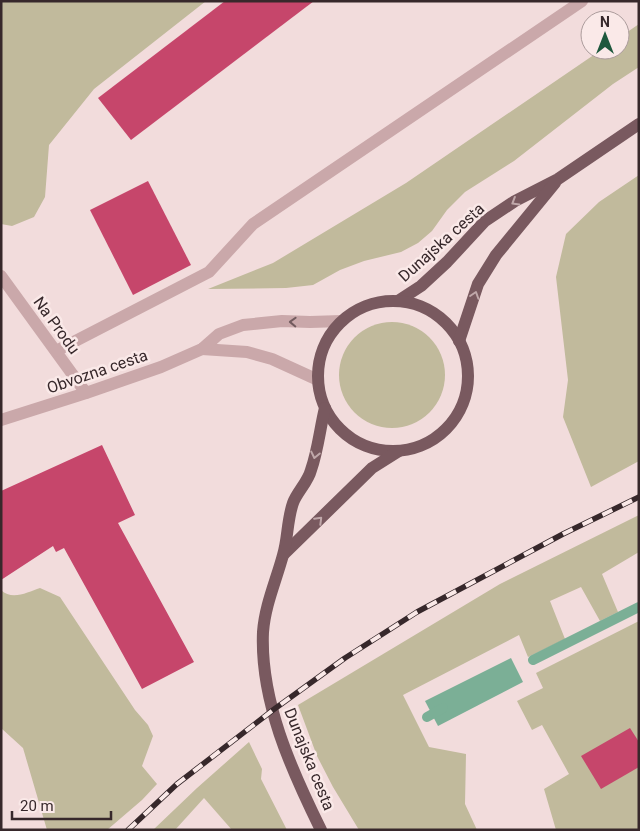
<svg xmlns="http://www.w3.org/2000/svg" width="640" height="831" font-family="Roboto,sans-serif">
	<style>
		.green { fill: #c1ba9c }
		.water { fill: #7baf96 }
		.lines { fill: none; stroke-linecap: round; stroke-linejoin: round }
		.stream { stroke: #7baf96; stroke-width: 10 }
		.building { fill: #c6466b }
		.minor { stroke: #caa8aa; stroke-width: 12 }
		.major { stroke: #79595f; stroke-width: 12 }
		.rail-casing { stroke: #37282b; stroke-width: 5.5 }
		.rail { stroke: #fae9e8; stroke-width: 4; stroke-dasharray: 11; stroke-linecap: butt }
		.oneway { stroke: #c0a8aa }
		.oneway2 { stroke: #725b5e }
		.labels { text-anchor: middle; stroke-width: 5; stroke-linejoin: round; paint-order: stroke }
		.street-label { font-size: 16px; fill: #37282b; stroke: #fae9e8 }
	</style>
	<rect width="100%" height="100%" fill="#f2dcdc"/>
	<g class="green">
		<polygon points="1,1 206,1 94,89 49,145 45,197 34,217 12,226 1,224"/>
		<polygon points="639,24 639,67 613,84 514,161 465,192 447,210 432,231 418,243 401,252 364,261 340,270 313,285 286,288 208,289 273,263 406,183 601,50 620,50 620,37"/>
		<polygon points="639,175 639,461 591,487 563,417 568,380 556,277 566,234 599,202"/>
		<circle cx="392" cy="375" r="53"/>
		<polygon points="639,515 639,552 602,574 618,612 600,621 581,587 550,601 565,639 528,657 519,635 403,695 429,747 466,754 465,804 477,830 359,830 333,787 317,756 298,705 500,584"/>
		<path d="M40,588L60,597L135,710L148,725L153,736L142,766L157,784L142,800L107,830H47L23,748L1,728V590C12,601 28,592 40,588Z"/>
		<polygon points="639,621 639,830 556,830 544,789 569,774 542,725 532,730 517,701 543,688 536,673"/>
		<polygon points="249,742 262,769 261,779 287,830 232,830 204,798 175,830 153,830 197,788"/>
	</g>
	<polygon class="water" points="511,658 523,682 438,726 425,701"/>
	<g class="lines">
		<g class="stream">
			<polyline points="533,660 639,607"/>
			<polyline points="427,717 443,708"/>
		</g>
	</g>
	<g class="building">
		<polygon points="225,1 314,1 131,140 98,98"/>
		<polygon points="148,181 191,265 133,295 90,210"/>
		<polygon points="102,445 135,515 118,523 194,662 142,689 64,548 56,552 53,546 1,580 1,491"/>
		<polygon points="630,728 639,742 639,767 601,789 581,756"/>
	</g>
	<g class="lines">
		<g class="minor">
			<polyline points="1,276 86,393"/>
			<polyline points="202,349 247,352 272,359 318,380"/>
			<polyline points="56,351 209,272 253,224 582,1"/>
			<polyline points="1,420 86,393 161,367 202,349 219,334 243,325 282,321 310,322 342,321"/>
		</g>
		<g class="major">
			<polyline points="398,301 421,286 447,262 485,221 515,201 558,179 639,124"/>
			<circle cx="393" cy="376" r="75"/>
			<polyline points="459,341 478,284 496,255 555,183"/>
			<polyline points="284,554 372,468 399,451"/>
			<path d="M321,830C291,769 260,701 263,632C265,605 276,581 283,555C288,539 287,520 293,503C297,492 308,482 311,470C318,450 320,428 325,408"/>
		</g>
		<g class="rail-casing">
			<polyline id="rail" points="128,830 177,784 273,710 345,658 417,612 563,534 639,497"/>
		</g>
		<use href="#rail" class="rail"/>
	</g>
	<defs><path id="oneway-chevron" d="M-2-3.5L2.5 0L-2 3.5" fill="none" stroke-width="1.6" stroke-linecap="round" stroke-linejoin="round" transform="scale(1.25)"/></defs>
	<g class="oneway">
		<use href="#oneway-chevron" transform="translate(515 202) rotate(149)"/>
		<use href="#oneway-chevron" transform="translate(475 295) rotate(-72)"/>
		<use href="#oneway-chevron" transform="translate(315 455) rotate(102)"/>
		<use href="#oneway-chevron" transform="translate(319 520) rotate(-45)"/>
	</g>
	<use class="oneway2" href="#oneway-chevron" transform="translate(293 322) rotate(-178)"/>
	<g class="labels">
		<g class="street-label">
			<text transform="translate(441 242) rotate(-42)" y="6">Dunajska cesta</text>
			<text transform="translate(57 325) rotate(54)" y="6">Na Produ</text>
			<text transform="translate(97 371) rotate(-19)" y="6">Obvozna cesta</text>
			<text transform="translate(310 759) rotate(68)" y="6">Dunajska cesta</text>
		</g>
	</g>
	<rect width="640" height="831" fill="none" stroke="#37282b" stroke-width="5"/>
	<g transform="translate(605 35)"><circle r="24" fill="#fae9e8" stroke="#ac9c9c"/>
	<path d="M0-4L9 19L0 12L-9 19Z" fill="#1e583d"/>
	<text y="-8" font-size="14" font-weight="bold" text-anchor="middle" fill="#37282b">N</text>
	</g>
	<path d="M12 811v8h99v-8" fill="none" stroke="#37282b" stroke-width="2.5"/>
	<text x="20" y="811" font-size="15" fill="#37282b" stroke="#fae9e8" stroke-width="4" paint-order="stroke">20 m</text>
</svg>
